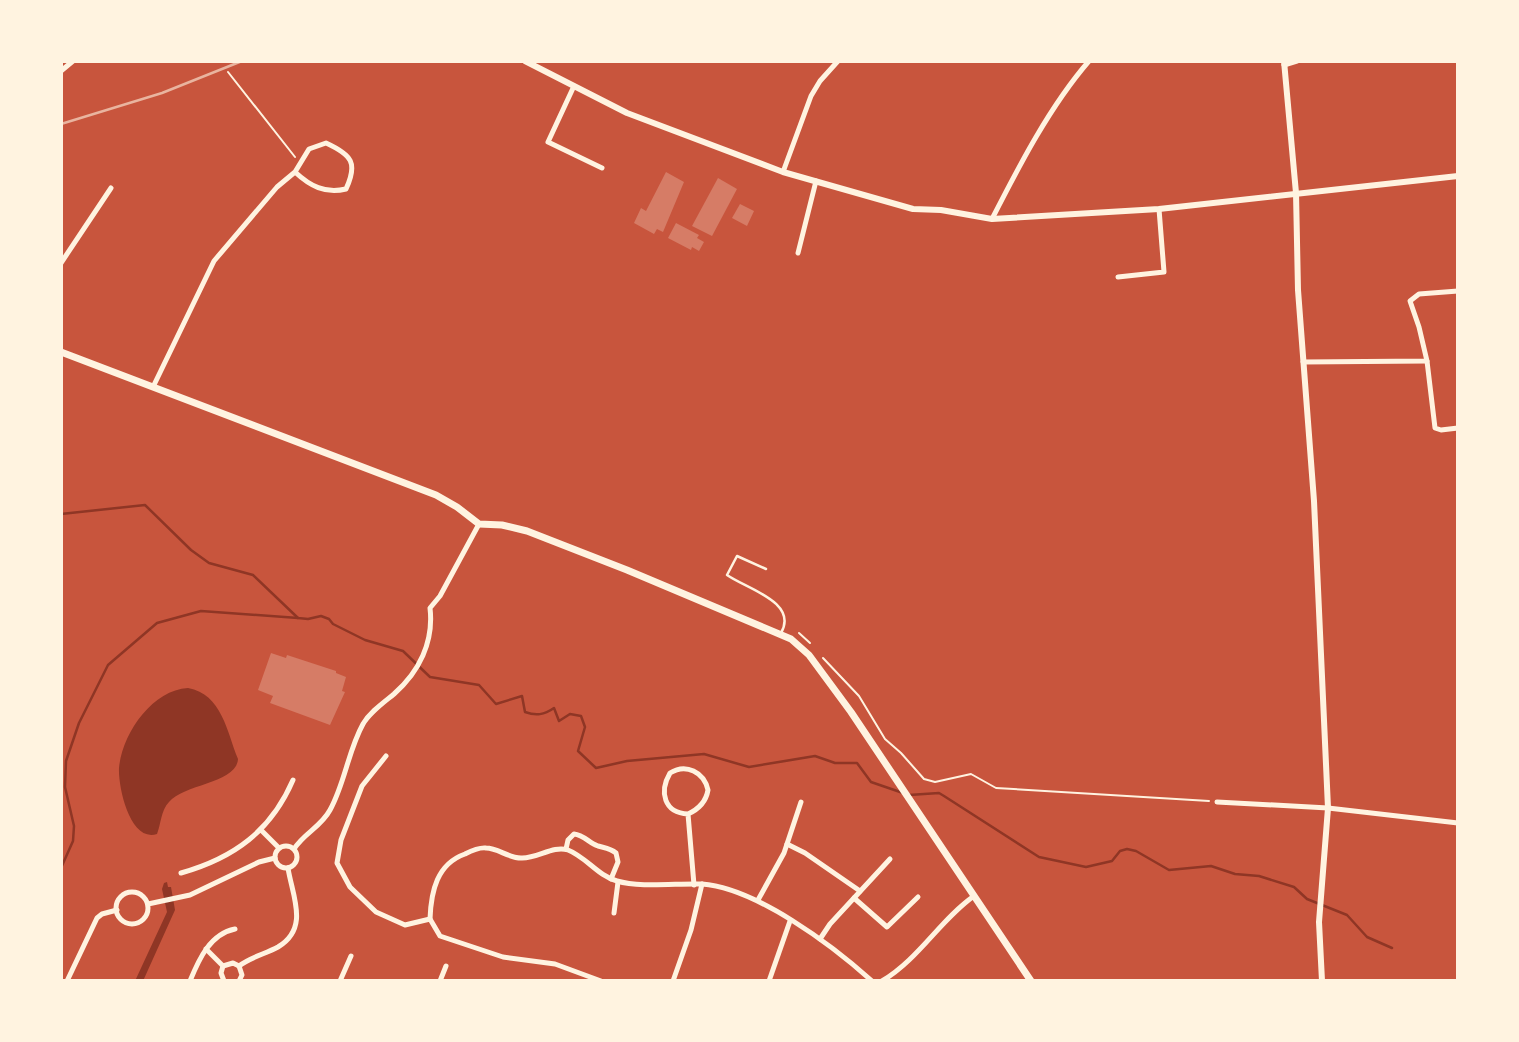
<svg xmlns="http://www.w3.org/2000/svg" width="1519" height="1042" font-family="Spectral,serif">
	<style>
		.water { fill: #8f3625 }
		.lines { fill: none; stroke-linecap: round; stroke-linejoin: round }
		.stream { stroke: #8f3625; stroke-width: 2.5 }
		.building { fill: #d67c66 }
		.path { stroke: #fff3e0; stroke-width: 2 }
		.service { stroke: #fff3e0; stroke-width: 2.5 }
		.minor { stroke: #fff3e0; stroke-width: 5 }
		.tertiary { stroke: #fff3e0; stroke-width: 6 }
		.secondary { stroke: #fff3e0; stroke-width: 7 }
		.rail { stroke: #e9b49f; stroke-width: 2.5 }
	</style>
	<rect width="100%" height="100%" fill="#c8553d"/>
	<g class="water">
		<path d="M188,688C222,694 227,732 238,759C237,783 184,784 169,802C161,810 161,824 157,834C130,843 118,787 119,768C122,734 152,690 188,688Z"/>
		<polygon points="167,882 168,887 171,887 175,910 143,981 135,981 167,912 162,889 164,883"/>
	</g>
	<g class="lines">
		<g class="stream">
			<path d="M61,514L145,505L191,550L209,563L253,575L298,618L308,619L321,616L329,619L333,624L365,640L403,651L430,677L479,685L496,704L522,696L525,712C536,716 544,715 554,708L559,721L570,714L581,716L585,727L578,751L596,768L627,761L704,754L749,767L815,756L835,763H857L871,782L903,793"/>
			<polyline points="909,795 939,793 944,796 1039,857 1086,867 1112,861 1120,851 1127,849 1136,851 1169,870 1211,866 1235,874 1259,876 1294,887 1307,899 1347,915 1367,937 1392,948"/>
			<polyline points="61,868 73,841 74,826 65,787 66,761 79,723 108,665 157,623 201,611 298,618"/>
		</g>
	</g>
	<g class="building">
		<polygon points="666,172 684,182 663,232 657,229 654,234 634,223 641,208 646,211"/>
		<polygon points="718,178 737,189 712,236 692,226"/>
		<polygon points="740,204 754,211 747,226 732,218"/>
		<polygon points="676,223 699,235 697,238 704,242 699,251 692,247 691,250 668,238"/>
		<polygon points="271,653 286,658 287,655 336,671 336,673 346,677 342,691 345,692 330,725 270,703 273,696 258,690"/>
	</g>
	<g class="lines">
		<g class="path">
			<polyline points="228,72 295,157"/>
			<polyline points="799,633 810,643"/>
			<polyline points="823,658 859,696 885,739 901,753 924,779 935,782 971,774 996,788 1209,801"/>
		</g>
		<path class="service" d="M766,569L737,556L727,575C745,588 799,602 781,633"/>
		<g class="minor">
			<polyline points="1284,65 1297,61"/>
			<polyline points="61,71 73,61"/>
			<polyline points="574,86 548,142 602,168"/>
			<polyline points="783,172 811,96 820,81 838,61"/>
			<path d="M992,219C1019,166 1050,106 1089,61"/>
			<polyline points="798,253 816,181"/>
			<polyline points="61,263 111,188"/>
			<polyline points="1118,277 1164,272 1159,209"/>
			<polyline points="1427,361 1435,428 1441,430 1458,428"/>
			<polyline points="1303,362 1427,361 1419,327 1410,301 1419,294 1458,291"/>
			<path d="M153,387L214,261L277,187L295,172L309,149L326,143C352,155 358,163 346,189C325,194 310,186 295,172"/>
			<polyline points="386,756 362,786 341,840 337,863 350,887 376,912 405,925 430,919 440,936 503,957 555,964 601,981"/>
			<polyline points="1217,802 1328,808 1458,823"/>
			<path d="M688,814C664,813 659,792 670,773C686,763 704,772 708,790C706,802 699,809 688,814L694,885"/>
			<polyline points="261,830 279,848"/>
			<polyline points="787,844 805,853 860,891"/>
			<circle cx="286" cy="857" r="11"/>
			<path d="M294,849C304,833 321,827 330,810C345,783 348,751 363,724C370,712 383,703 394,694C419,672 434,642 430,608L440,596L479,524"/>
			<path d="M566,849L568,840L574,834C584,835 589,843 598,846C605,848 610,848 616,853L618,862L611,879"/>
			<path d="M181,873C234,858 271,831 293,780"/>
			<circle cx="132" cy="908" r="16"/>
			<polyline points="854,898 887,927 918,897"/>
			<polyline points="758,900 784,853 801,802"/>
			<polyline points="148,904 190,895 259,862 275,858"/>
			<polyline points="614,913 618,882"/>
			<path d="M430,919C431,891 437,864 465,854C471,851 479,847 486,848C498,848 508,858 521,858C537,859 553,845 568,850C586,857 598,876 617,881C640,888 678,883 702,884C756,888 832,945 872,981"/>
			<polyline points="820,939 830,924 890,859"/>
			<polyline points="206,949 223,966"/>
			<path d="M239,966C251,957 265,954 278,947C310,928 292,895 288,868"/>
			<polyline points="239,966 242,975 239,981"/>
			<polyline points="67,981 97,918 102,914 117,910"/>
			<path d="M190,981C199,959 210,934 235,929"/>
			<polyline points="224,981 221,973 223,966 233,963 239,966"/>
			<polyline points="340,981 351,956"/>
			<polyline points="440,981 446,966"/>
			<polyline points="673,981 691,930 702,884"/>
			<polyline points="769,981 790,921"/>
			<path d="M882,981C919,959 940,920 974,896"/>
		</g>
		<g class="tertiary">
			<polyline points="525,61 627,113 783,172 913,209 941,210 992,219 1159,209 1458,176"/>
			<polyline points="1284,61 1296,193 1298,290 1314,501 1328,808 1319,922 1322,981"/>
		</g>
		<polyline class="secondary" points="61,352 436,495 457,507 479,524 502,525 527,531 627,570 791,639 809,655 851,712 1031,981"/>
		<polyline class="rail" points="61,124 162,93 242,61"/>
	</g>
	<rect width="1519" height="1042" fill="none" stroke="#fff3e0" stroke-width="126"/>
</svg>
